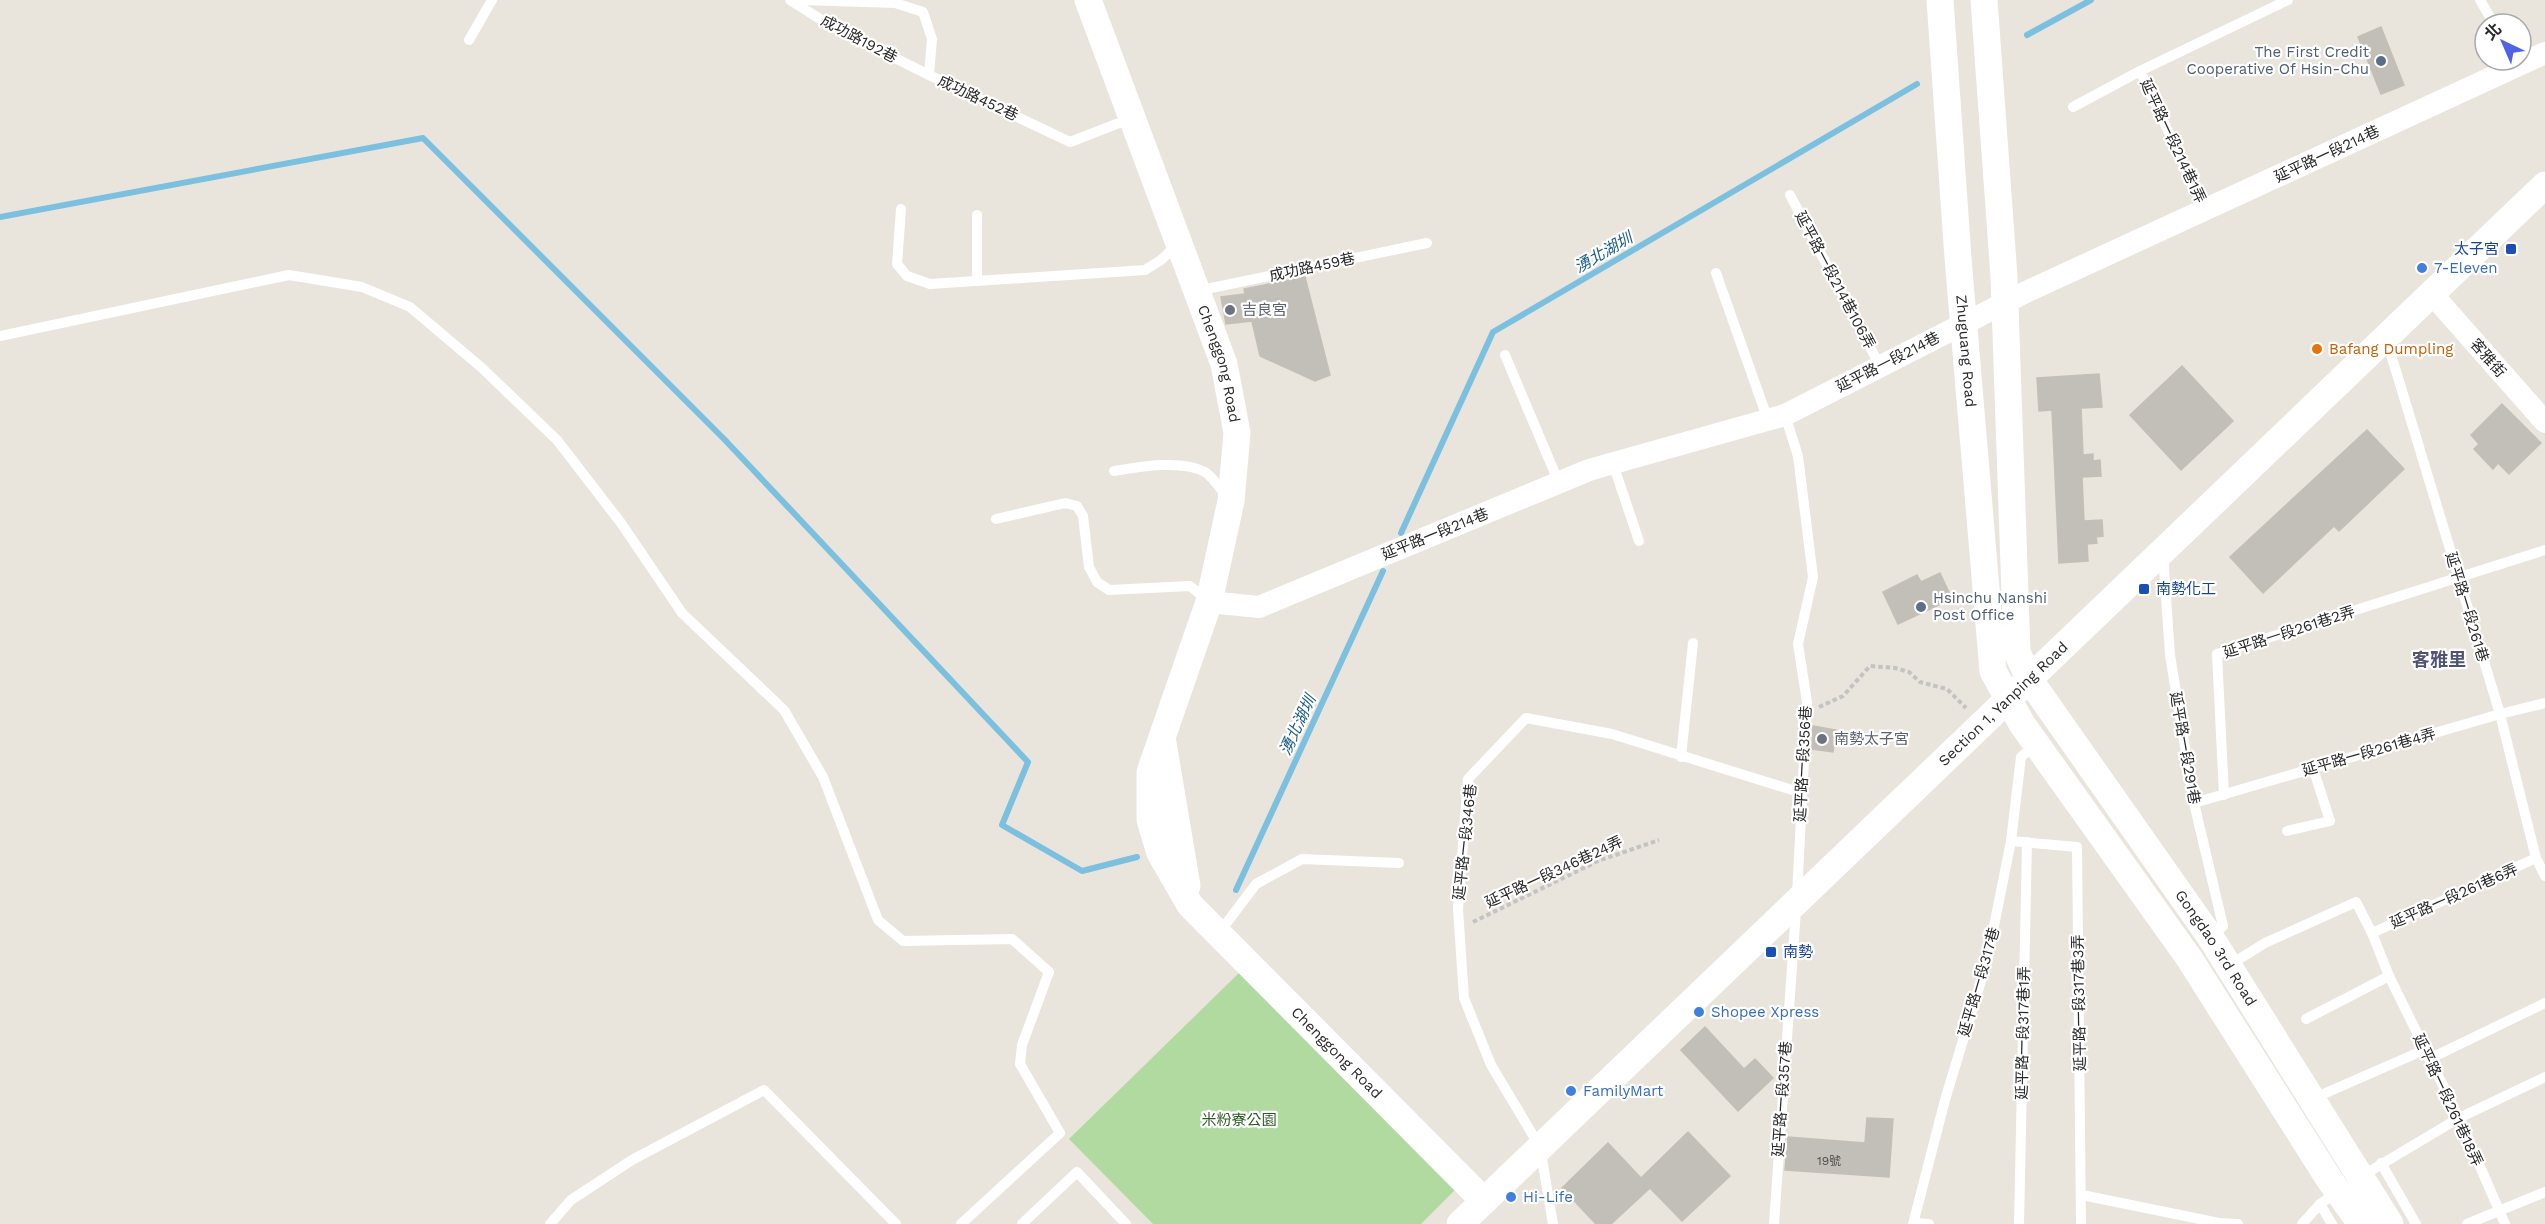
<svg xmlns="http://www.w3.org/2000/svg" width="2545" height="1224" font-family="'Work Sans','Noto Sans TC',sans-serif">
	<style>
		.green { fill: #b0da9f }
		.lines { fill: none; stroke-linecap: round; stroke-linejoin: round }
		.stream { stroke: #7bc0df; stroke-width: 6 }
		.building { fill: #c2beb8; stroke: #c4c0b6; stroke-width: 1.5 }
		.path { stroke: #c3c3c3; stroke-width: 4; stroke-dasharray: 4.5 3; stroke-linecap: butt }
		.service { stroke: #fff; stroke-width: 10 }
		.minor { stroke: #fff; stroke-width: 22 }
		.tertiary { stroke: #fff; stroke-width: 27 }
		.service-dot { fill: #5c6f8a; stroke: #fff; stroke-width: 2 }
		.transit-dot { fill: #1a4fb4; stroke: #fff; stroke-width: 2 }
		.shop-dot { fill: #3f7fe0; stroke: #fff; stroke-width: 2 }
		.worship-dot { fill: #6b7280; stroke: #fff; stroke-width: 2 }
		.food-dot { fill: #e8710a; stroke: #fff; stroke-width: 2 }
		.labels { text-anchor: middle; stroke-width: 4.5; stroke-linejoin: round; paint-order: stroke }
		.number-label { font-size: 12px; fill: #4f4e4d }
		.street-label { font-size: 15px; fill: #292929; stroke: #fff }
		.service-label { font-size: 15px; fill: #4e5e75; stroke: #fff; text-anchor: end }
		.transit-label { font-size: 15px; fill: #164399; stroke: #fff; text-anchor: start }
		.shop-label { font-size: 15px; fill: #366cbe; stroke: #fff; text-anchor: start }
		.worship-label { font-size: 15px; fill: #5b616d; stroke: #fff; text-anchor: start }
		.food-label { font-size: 15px; fill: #c56008; stroke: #fff; text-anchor: start }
		.park-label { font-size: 15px; fill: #2b5d22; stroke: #fff }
		.water-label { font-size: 16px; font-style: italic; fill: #1d5e89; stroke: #fff }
		.quarter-label { font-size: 18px; font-weight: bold; fill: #4f5374; stroke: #fff }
	</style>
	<rect width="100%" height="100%" fill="#e9e4dc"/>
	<polygon class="green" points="1240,972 1455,1190 1421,1224 1153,1224 1069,1139"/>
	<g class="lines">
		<g class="stream">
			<polyline points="2027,35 2091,0"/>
			<polyline points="0,217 423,138 725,440 1028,762 1002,825 1082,871 1137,857"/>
			<polyline points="1401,533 1493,332 1917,84"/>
			<polyline points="1236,890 1383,571"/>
		</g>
	</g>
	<g class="building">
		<polygon points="2381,27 2404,85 2381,94 2358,37"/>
		<polygon points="1305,277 1330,375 1315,381 1260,356 1252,321 1226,324 1221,297 1245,294 1244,289"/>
		<polygon points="2182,366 2233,421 2181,470 2130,415"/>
		<polygon points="2099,374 2102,407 2081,408 2083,455 2093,454 2093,461 2100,460 2101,476 2082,477 2084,521 2102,520 2103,536 2096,537 2097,543 2087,544 2088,561 2059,563 2052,410 2039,411 2037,378"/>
		<polygon points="2502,404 2541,443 2509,474 2498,463 2493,469 2474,449 2479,444 2471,435"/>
		<polygon points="2367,430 2404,469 2339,531 2334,526 2263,593 2230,557"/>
		<polygon points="1940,573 1952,599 1898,624 1883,592 1917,575 1921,582"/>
		<polygon points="1813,726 1836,730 1833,752 1812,749"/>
		<polygon points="1705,1027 1744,1069 1755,1059 1773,1078 1738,1111 1681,1050"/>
		<polygon points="1867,1118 1893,1119 1889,1177 1785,1170 1788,1137 1865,1143"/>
		<polygon points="1688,1132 1730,1176 1682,1221 1650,1188 1611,1224 1596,1224 1562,1188 1608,1143 1641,1178"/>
	</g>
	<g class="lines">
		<g class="path">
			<polyline points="1819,707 1843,696 1870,666 1895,668 1909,672 1920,682 1947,689 1966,708"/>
			<polyline points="1473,922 1598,861 1659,840"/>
		</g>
		<g class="service">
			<polyline points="790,0 831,26 929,75"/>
			<polyline points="801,0 895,3 923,12 932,39 929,75 1070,142 1132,118"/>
			<polyline points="2480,0 2494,24"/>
			<polyline points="469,40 492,0"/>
			<polyline points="2140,71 2205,210"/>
			<polyline points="2073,107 2140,71 2288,0"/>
			<polyline points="1790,195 1880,366"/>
			<polyline points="901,209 897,264 907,276 930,284 1145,270 1161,260 1177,245"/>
			<polyline points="1716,273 1768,420"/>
			<polyline points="977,281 977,215"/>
			<polyline points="1197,291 1427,243"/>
			<polyline points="0,336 289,275 362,287 410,307 482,368 557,440 621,523 682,613 784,710 823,777 878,920 903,941 1012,939 1049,972 1022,1045 1020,1064 1060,1133 961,1224"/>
			<polyline points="2386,338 2500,714 2536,858 2545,876"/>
			<polyline points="1505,355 1559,483"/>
			<polyline points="1785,415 1798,456 1813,577 1798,644 1807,702 1797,895"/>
			<polyline points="1613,464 1639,541"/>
			<path d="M1114,471C1138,467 1182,459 1205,472C1213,477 1221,490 1227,497"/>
			<polyline points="996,519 1065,503 1077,506 1083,516 1089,567 1097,582 1109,590 1190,586 1207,600"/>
			<polyline points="2163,554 2170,655 2194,803 2223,926 2212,936"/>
			<polyline points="1681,757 1693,643"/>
			<polyline points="2224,795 2217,654 2545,550"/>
			<polyline points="2194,803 2500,714 2545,703"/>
			<polyline points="2287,831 2330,821 2313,768"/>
			<polyline points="2011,841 2077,847 2081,1224"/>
			<polyline points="1219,933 1256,884 1302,859 1399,863"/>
			<polyline points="2372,933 2536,858"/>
			<polyline points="2228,966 2265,943 2356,902 2372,933 2389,976 2306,1019"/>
			<polyline points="2389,976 2459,1118 2505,1224"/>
			<polyline points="2429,1059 2545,1003"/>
			<polyline points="2312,1099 2424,1050"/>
			<polyline points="2381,1163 2416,1224"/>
			<polyline points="2360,1177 2459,1118 2545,1077"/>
			<polyline points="2082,1195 2219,1223 2238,1224"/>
			<polyline points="2320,1204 2332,1224"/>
			<polyline points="1914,1223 1929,1224"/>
			<polyline points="550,1224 571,1200 632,1160 764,1090 896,1224"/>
			<polyline points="1022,1224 1077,1172 1126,1224"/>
			<polyline points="1553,1224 1540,1147 1491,1065 1464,998 1458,909 1468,779 1526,718 1612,734 1802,793"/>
			<polyline points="1774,1224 1796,910"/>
			<polyline points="1913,1224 1945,1100 1987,961 2011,841 2021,757 2036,744"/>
			<polyline points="2019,1224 2027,842"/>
			<polyline points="2302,1224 2320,1204 2337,1192"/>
			<polyline points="2467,1224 2545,1192"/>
		</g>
		<g class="minor">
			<polyline points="2432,294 2545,422"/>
			<polyline points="1209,602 1259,607 1589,470 1785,415 2026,292 2545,53"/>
		</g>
		<g class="tertiary">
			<path id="s1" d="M1088,0L1224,364L1237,433L1231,501L1209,602L1150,772V820L1160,853L1190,905L1484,1201"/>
			<path id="s2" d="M1940,0L1958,258L1993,671L2022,724L2189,958L2329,1179L2361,1224"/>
			<path id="s3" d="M1984,0L2004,277L2017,652L2029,679L2211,938L2390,1224"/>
			<polyline points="1163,743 1187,886"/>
			<path id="s4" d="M1460,1224L2545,185"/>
		</g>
	</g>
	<g class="service-dot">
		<circle cx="2381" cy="61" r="6"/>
		<circle cx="1921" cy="607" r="6"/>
	</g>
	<g class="transit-dot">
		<rect x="2505" y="243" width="12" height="12" rx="3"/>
		<rect x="2138" y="583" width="12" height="12" rx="3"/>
		<rect x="1765" y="946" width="12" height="12" rx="3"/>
	</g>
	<g class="shop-dot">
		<circle cx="2422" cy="268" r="6"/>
		<circle cx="1699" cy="1012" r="6"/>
		<circle cx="1571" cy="1091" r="6"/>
		<circle cx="1511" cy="1197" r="6"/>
	</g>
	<g class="worship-dot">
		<circle cx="1230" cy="310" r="6"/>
		<circle cx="1822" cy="739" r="6"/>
	</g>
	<circle class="food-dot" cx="2317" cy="349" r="6"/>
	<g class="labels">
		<g class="number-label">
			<text x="1829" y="1165">19號</text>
		</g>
		<g class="street-label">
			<text transform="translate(859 39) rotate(28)" y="5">成功路192巷</text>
			<text transform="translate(978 98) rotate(25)" y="5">成功路452巷</text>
			<text transform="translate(2173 141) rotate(65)" y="5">延平路一段214巷1弄</text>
			<text transform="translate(2327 154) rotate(-25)" y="5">延平路一段214巷</text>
			<text transform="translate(1312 267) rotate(-12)" y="5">成功路459巷</text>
			<text transform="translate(1835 280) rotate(62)" y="5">延平路一段214巷106弄</text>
			<text dy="5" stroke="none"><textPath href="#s2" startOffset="352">Zhuguang Road</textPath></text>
			<text transform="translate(2488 358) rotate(49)" y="5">客雅街</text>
			<text transform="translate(1888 362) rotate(-27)" y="5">延平路一段214巷</text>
			<text dy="5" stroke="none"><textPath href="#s1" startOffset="387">Chenggong Road</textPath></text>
			<text transform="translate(1435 534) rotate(-22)" y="5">延平路一段214巷</text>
			<text transform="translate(2467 607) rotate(73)" y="5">延平路一段261巷</text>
			<text transform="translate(2289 632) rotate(-18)" y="5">延平路一段261巷2弄</text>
			<text dy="5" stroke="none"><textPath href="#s4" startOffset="752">Section 1, Yanping Road</textPath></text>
			<text transform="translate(2185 748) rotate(80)" y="5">延平路一段291巷</text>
			<text transform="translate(2369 752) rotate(-16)" y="5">延平路一段261巷4弄</text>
			<text transform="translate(1803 764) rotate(-87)" y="5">延平路一段356巷</text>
			<text transform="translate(1465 842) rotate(-84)" y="5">延平路一段346巷</text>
			<text transform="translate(1554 872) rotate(-25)" y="5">延平路一段346巷24弄</text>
			<text transform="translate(2454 896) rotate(-24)" y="5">延平路一段261巷6弄</text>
			<text dy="5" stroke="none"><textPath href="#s3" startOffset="1010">Gongdao 3rd Road</textPath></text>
			<text transform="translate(1979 982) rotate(-74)" y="5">延平路一段317巷</text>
			<text transform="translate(2079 1003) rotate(-91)" y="5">延平路一段317巷3弄</text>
			<text transform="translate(2023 1033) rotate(-89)" y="5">延平路一段317巷1弄</text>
			<text dy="5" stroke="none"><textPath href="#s1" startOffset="1161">Chenggong Road</textPath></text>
			<text transform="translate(1782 1099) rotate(-86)" y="5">延平路一段357巷</text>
			<text transform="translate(2448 1100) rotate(65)" y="5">延平路一段261巷18弄</text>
		</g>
		<g class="service-label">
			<text x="2369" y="57">The First Credit<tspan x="2369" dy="17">Cooperative Of Hsin-Chu</tspan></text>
			<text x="1933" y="603" text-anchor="start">Hsinchu Nanshi<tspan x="1933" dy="17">Post Office</tspan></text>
		</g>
		<g class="transit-label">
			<text x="2499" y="254" text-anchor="end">太子宮</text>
			<text x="2156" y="594">南勢化工</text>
			<text x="1783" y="957">南勢</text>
		</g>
		<g class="shop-label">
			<text x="2434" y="273">7-Eleven</text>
			<text x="1711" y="1017">Shopee Xpress</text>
			<text x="1583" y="1096">FamilyMart</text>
			<text x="1523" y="1202">Hi-Life</text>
		</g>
		<g class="worship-label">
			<text x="1242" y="315">吉良宮</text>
			<text x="1834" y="744">南勢太子宮</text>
		</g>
		<g class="food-label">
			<text x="2329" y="354">Bafang Dumpling</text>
		</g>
		<g class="park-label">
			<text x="1239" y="1125">米粉寮公園</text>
		</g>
		<g class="water-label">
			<text transform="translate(1603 252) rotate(-30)" y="6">湧北湖圳</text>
			<text transform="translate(1297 725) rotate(-65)" y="6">湧北湖圳</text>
		</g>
		<g class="quarter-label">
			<text x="2439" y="666">客雅里</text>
		</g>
	</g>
	<g transform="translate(2503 42) rotate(316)"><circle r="28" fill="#ffffff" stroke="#a9a9a9" stroke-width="1.5"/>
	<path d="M0-4.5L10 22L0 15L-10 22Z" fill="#4f63e4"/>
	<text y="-9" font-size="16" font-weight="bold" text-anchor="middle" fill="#292929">北</text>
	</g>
</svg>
